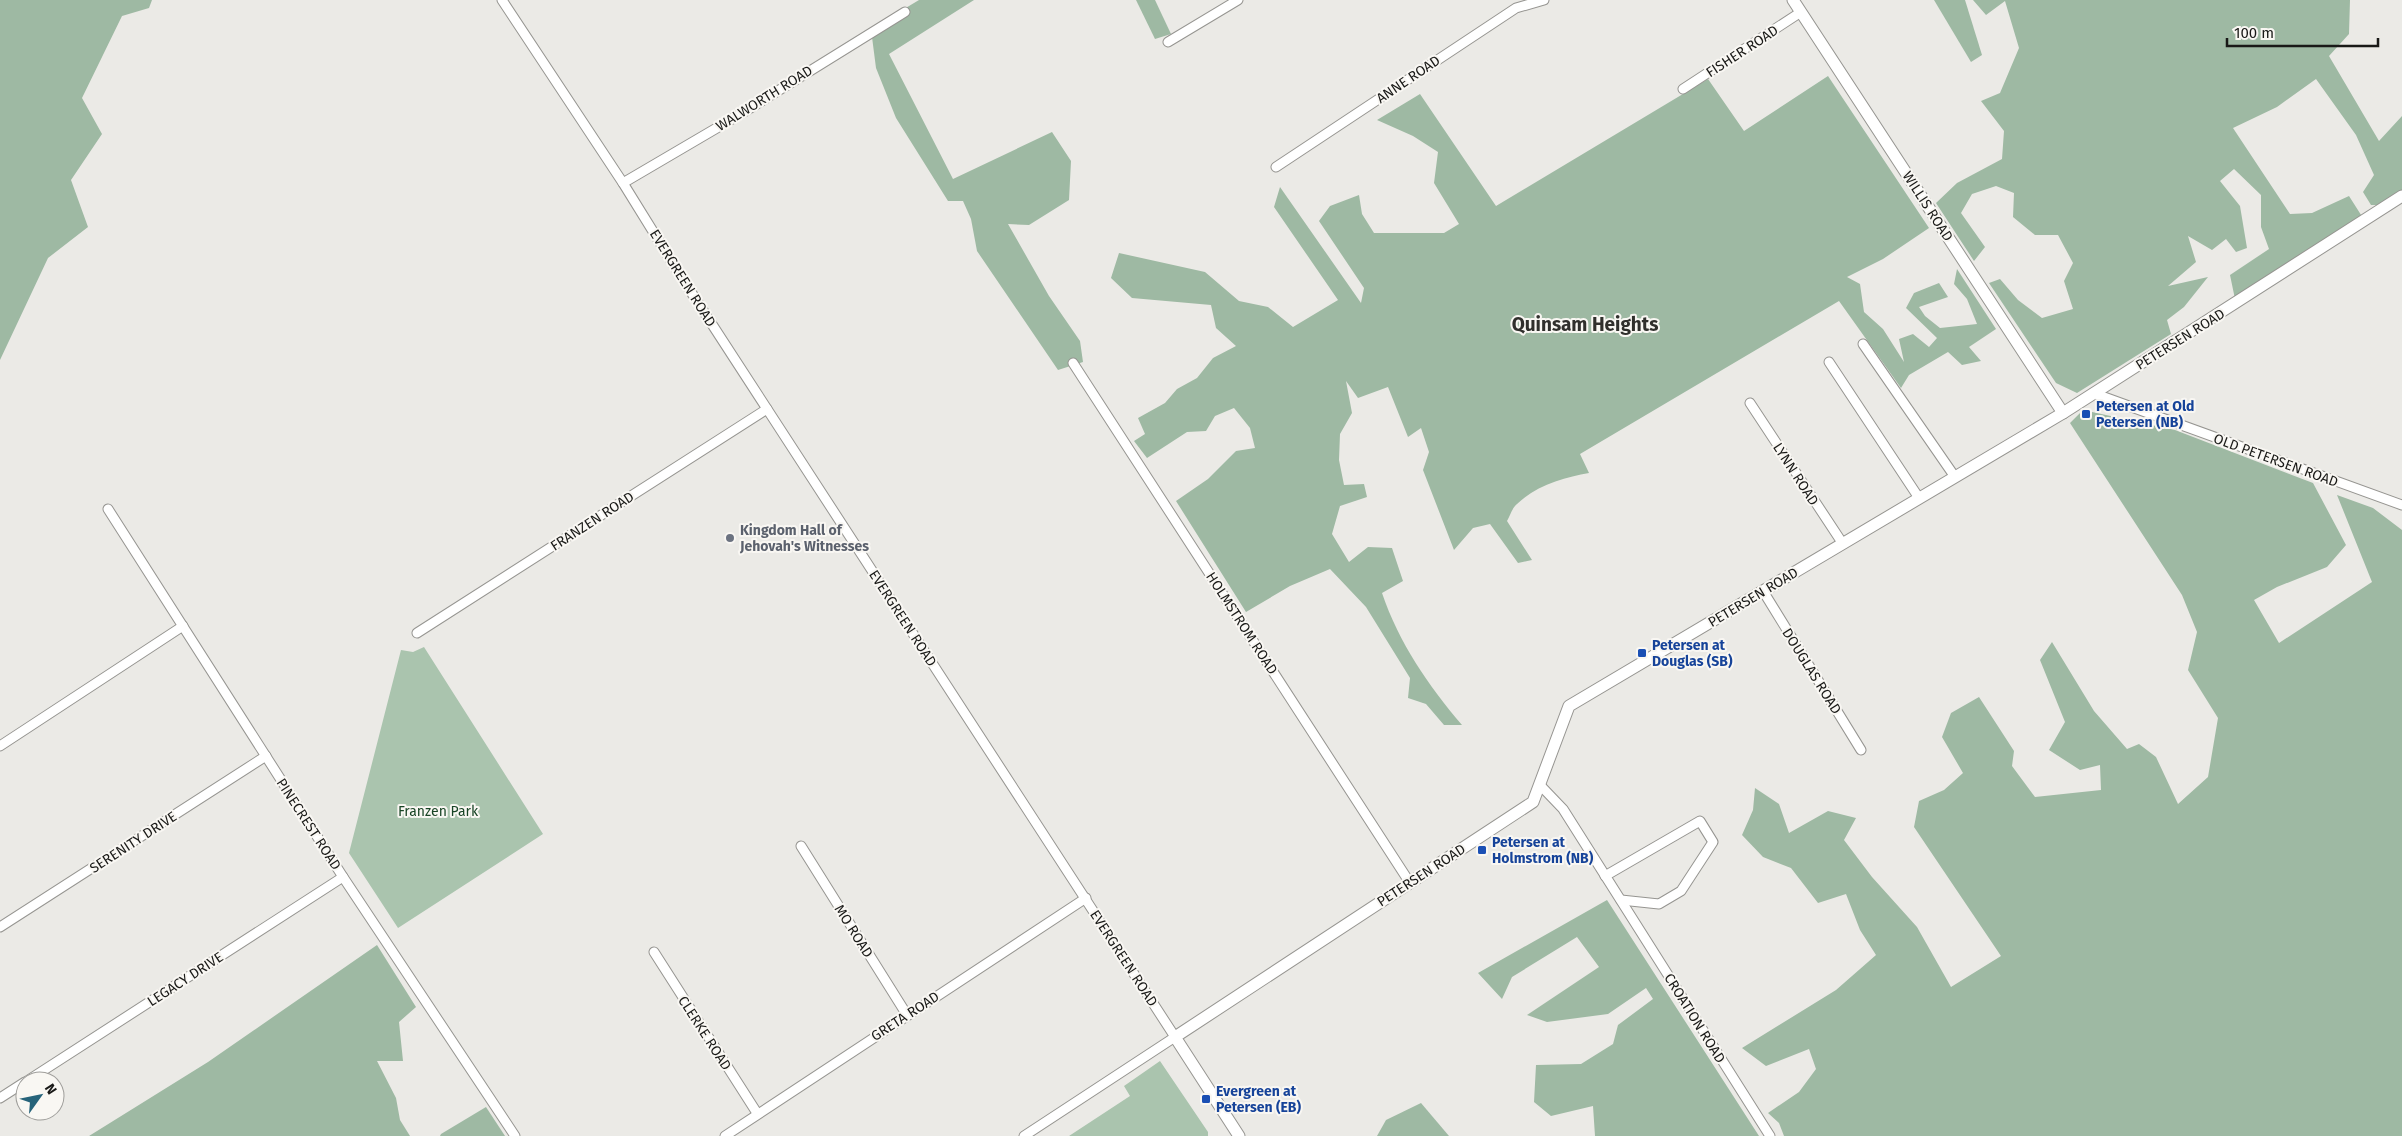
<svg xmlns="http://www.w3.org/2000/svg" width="2402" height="1136" font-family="'Fira Sans',sans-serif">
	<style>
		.green { fill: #aac4ae }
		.forest { fill: #9eb9a3 }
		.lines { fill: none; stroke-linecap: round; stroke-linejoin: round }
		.minor-casing { stroke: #969591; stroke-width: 11 }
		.tertiary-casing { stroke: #969591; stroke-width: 13 }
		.minor { stroke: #fff; stroke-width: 9 }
		.tertiary { stroke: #fff; stroke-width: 11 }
		.transit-dot { fill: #1a4fb4; stroke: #f9f7f3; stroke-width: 2 }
		.worship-dot { fill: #6b7280; stroke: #f9f7f3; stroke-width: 2 }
		.labels { text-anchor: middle; stroke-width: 4; stroke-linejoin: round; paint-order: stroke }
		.street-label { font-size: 14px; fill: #191917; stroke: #f9f7f3 }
		.transit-label { font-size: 14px; font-weight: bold; fill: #164399; stroke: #f9f7f3; text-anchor: start }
		.worship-label { font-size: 14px; font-weight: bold; fill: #5b616d; stroke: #f9f7f3; text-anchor: start }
		.park-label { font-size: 14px; fill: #184425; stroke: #f9f7f3 }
		.district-label { font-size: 19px; font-weight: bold; fill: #302f2c; stroke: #f9f7f3 }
	</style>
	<rect width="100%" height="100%" fill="#ebeae6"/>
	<g class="green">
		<polygon points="424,647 543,834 398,928 349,853 401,650 413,652"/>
		<polygon points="1160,1061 1208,1132 1208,1136 1069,1136 1130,1096 1124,1086"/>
	</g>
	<g class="forest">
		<polygon points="0,0 152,0 149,8 122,16 82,98 102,134 71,180 88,227 48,258 0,360"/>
		<polygon points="919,0 974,0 889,54 953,179 1052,132 1071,161 1069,200 1029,225 1008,224 1049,296 1080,341 1083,362 1058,370 977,251 971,219 963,201 948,201 896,118 876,68 872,37 899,12"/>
		<polygon points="1136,0 1155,0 1171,34 1155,39"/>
		<polygon points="1934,0 1965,0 1982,55 1971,62"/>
		<polygon points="1973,0 2350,0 2349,34 2329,56 2379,141 2402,116 2402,193 2385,205 2371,205 2363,192 2374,175 2356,135 2316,79 2277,107 2233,128 2290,214 2312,213 2349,196 2363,218 2235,299 2230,275 2269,249 2261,227 2261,195 2234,169 2220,181 2240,206 2247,248 2236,252 2226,239 2212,250 2188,236 2196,262 2168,286 2208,277 2184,307 2167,320 2171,334 2077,393 2056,383 1989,283 2000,279 2018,300 2042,318 2073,309 2064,281 2073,263 2058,235 2035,235 2013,217 2014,193 1996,186 1972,194 1961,213 1985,247 1974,261 1936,203 1957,183 2002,159 2004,131 1981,101 2000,93 2019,48 2005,1 1986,15"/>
		<path d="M1828,76L1929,228L1883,259L1847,277L1860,284L1864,312L1883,329L1904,362L1899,339L1913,334L1929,347L1937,338L1906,308L1914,293L1939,283L1948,297L1919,307L1925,316L1940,328L1977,324L1967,299L1954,284L1957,269L1996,329L1969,347L1981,361L1962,365L1948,352L1909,375L1901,388L1839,301L1580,454L1589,473C1565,477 1535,486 1517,504C1512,508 1510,516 1507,521L1532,560L1518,563L1490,524L1473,528L1454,550L1423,470L1429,452L1421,428L1408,437L1388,387L1358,398L1346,381L1352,413L1340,434L1339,460L1344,485L1364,484L1367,497L1340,506L1332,534L1349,562L1368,547L1392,548L1403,581L1382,593C1399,643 1428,685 1462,725H1444L1426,704L1408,698L1410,678L1366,607L1330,569L1290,586L1246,612L1176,501L1208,479L1236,451L1255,448L1250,428L1234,408L1215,416L1206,431L1187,432L1147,458L1134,441L1145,434L1138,418L1165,403L1177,389L1197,378L1213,358L1236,346L1216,328L1211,305L1132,298L1111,278L1119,253L1205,272L1239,301L1268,307L1293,327L1338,300L1274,207L1280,187L1361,303L1364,288L1319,221L1330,206L1359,195L1362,214L1374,233H1444L1459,224L1434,183L1438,152L1413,136L1377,120L1420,94L1496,206L1708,79L1744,131Z"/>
		<polygon points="2083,410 2175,430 2313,483 2346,545 2327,567 2277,587 2254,600 2279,643 2372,582 2337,495 2373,508 2402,530 2402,1136 1784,1136 1779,1123 1768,1113 1799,1092 1816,1069 1809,1049 1766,1066 1742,1048 1836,990 1876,955 1860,930 1846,894 1818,903 1791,868 1763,857 1742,835 1753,810 1755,788 1779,804 1789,833 1828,811 1856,818 1844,840 1872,877 1917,927 1951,987 2001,956 1914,827 1919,801 1944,790 1963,773 1942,737 1951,713 1979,697 2014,751 2012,766 2035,797 2101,790 2100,765 2080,770 2049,750 2065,722 2040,660 2052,642 2094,711 2127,749 2139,744 2156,757 2178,804 2208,777 2218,718 2188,670 2197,632 2182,595 2070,423"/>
		<polygon points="1607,900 1759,1136 1595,1136 1593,1106 1551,1116 1534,1102 1536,1065 1581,1064 1613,1044 1618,1025 1653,999 1646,988 1608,1014 1547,1022 1527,1015 1599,967 1577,937 1512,977 1502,999 1478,973"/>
		<polygon points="377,945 416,1007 399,1022 403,1061 377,1061 396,1098 400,1120 410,1136 89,1136 208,1062"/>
		<polygon points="1421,1103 1449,1136 1377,1136 1386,1120"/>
		<polygon points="486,1107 505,1136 440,1136 441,1134"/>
	</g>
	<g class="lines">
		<g class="minor-casing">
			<g id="minor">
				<polyline points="502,0 623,183 680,275 1175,1037 1024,1136"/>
				<polyline points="1168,42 1238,0"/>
				<polyline points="1683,89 1801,12"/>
				<polyline points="1276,167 1516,8 1544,0"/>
				<polyline points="623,183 744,112 905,12"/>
				<polyline points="1863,344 1955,477"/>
				<polyline points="1829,362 1919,498"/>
				<polyline points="1073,363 1410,883"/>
				<polyline points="2093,393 2402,505"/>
				<polyline points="1750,403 1843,544"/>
				<polyline points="108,509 343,877 515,1136"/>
				<polyline points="1763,591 1861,750"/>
				<polyline points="417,633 767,409"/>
				<polyline points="0,746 183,626"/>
				<polyline points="1540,785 1563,809 1770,1136"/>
				<polyline points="801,846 907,1015"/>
				<polyline points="1605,876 1700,821 1713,842 1681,891 1659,904 1621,900"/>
				<polyline points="0,927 266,756"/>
				<polyline points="654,952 757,1113"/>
				<polyline points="27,1081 343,877"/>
				<polyline points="0,1098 25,1082"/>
				<polyline points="725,1136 1086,898"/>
			</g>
		</g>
		<g class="tertiary-casing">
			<g id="tertiary">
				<polyline points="1793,0 2063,413"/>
				<polyline points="1239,1136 1175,1037 1533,802 1569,706 2063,413 2402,196"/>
			</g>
		</g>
		<use href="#minor" class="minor"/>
		<use href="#tertiary" class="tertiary"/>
	</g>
	<g class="transit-dot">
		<rect x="2081" y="409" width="10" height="10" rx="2.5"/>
		<rect x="1637" y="648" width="10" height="10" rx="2.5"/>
		<rect x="1477" y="845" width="10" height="10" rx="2.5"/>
		<rect x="1201" y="1094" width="10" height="10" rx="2.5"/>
	</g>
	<circle class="worship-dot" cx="730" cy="538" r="5"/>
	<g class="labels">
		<g class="street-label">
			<text transform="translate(1742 51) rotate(-33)" y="5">FISHER ROAD</text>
			<text transform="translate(1408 79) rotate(-34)" y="5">ANNE ROAD</text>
			<text transform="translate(764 98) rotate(-32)" y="5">WALWORTH ROAD</text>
			<text transform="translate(1928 206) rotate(57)" y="5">WILLIS ROAD</text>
			<text transform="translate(683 278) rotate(58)" y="5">EVERGREEN ROAD</text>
			<text transform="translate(2180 339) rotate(-32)" y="5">PETERSEN ROAD</text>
			<text transform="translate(2276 460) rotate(20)" y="5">OLD PETERSEN ROAD</text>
			<text transform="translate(1796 474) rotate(57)" y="5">LYNN ROAD</text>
			<text transform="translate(592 521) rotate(-33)" y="5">FRANZEN ROAD</text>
			<text transform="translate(1753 597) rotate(-31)" y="5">PETERSEN ROAD</text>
			<text transform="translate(903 618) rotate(57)" y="5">EVERGREEN ROAD</text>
			<text transform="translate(1242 623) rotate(57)" y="5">HOLMSTROM ROAD</text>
			<text transform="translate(1812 671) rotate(58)" y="5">DOUGLAS ROAD</text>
			<text transform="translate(309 824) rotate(57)" y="5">PINECREST ROAD</text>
			<text transform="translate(133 842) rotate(-33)" y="5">SERENITY DRIVE</text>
			<text transform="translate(1421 875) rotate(-33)" y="5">PETERSEN ROAD</text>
			<text transform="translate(854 931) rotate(58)" y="5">MO ROAD</text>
			<text transform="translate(1124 958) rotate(57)" y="5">EVERGREEN ROAD</text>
			<text transform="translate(185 979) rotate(-33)" y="5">LEGACY DRIVE</text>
			<text transform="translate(905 1016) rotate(-33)" y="5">GRETA ROAD</text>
			<text transform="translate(1695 1018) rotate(58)" y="5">CROATION ROAD</text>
			<text transform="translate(705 1033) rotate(57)" y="5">CLERKE ROAD</text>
		</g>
		<g class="transit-label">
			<text x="2096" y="411">Petersen at Old<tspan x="2096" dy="16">Petersen (NB)</tspan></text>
			<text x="1652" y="650">Petersen at<tspan x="1652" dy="16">Douglas (SB)</tspan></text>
			<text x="1492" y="847">Petersen at<tspan x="1492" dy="16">Holmstrom (NB)</tspan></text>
			<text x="1216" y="1096">Evergreen at<tspan x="1216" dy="16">Petersen (EB)</tspan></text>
		</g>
		<g class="worship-label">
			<text x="740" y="535">Kingdom Hall of<tspan x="740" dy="16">Jehovah's Witnesses</tspan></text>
		</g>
		<g class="park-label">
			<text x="438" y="816">Franzen Park</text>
		</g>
		<g class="district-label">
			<text x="1585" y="331">Quinsam Heights</text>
		</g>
	</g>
	<g transform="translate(40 1096) rotate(57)"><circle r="24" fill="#f9f7f3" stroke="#9f9e9b"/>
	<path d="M0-4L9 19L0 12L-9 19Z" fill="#26637a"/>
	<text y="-8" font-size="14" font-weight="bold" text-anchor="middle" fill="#191917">N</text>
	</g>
	<path d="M2227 38v8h151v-8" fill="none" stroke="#191917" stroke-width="2.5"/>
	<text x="2234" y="38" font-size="15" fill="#191917" stroke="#f9f7f3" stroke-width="4" paint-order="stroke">100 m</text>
</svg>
